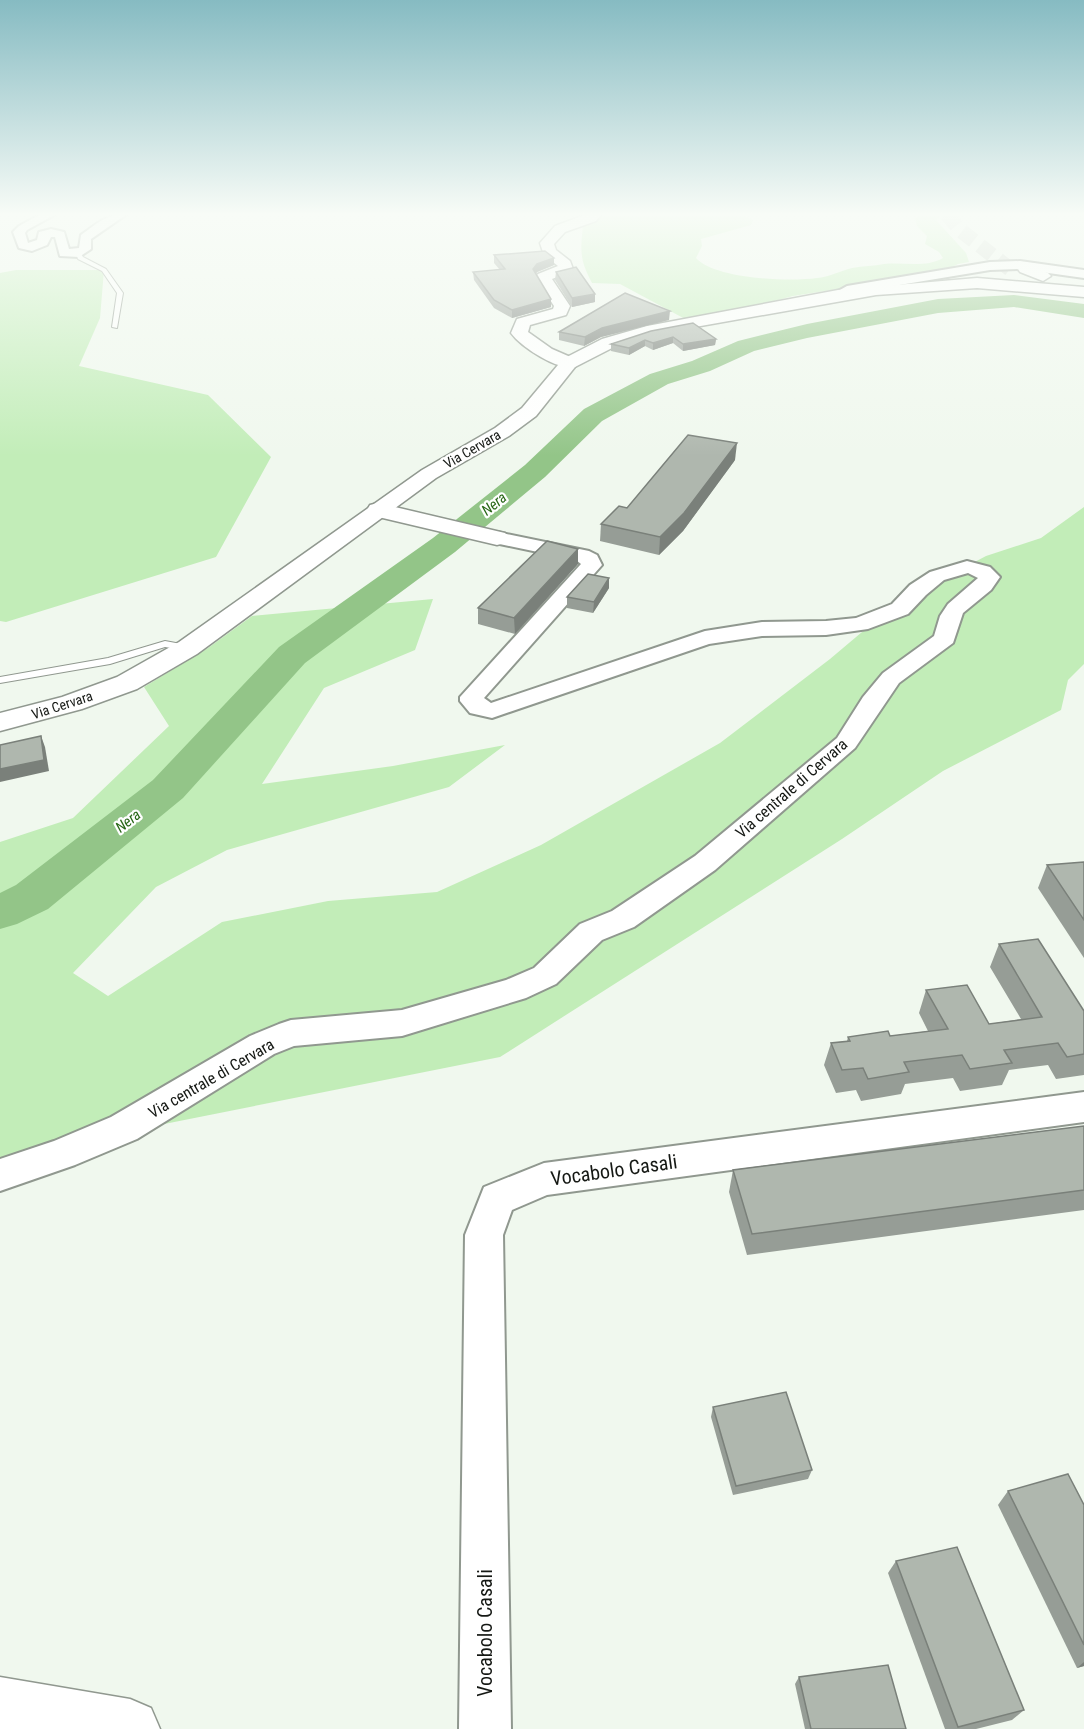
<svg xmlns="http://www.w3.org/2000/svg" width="1084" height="1729" font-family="'Roboto Condensed',sans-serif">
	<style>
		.green { fill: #c2edb8 }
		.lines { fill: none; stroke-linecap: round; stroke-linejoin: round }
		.river { fill: #93c588; fill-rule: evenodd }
		.trunk-tunnel { stroke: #cfd6cd; stroke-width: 15; stroke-dasharray: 15 8; stroke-linecap: butt }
		.service-casing { stroke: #90988f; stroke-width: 2 }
		.minor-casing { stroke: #90988f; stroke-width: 4 }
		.tertiary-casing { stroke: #90988f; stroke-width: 3 }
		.primary-casing { stroke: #90988f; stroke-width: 3 }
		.trunk-casing { stroke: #90988f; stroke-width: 3 }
		.service { fill: #fff; fill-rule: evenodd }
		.minor { fill: #fff; fill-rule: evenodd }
		.tertiary { fill: #fff; fill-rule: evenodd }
		.primary { fill: #fff; fill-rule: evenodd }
		.trunk { fill: #fff; fill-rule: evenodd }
		.wall { fill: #969d96 }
		.shaded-wall { fill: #7a807a }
		.building { fill: #afb7ae; stroke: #7a807a; stroke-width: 1.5 }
		.labels { text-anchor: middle; stroke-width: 4.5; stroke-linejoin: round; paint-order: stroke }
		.far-street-label { font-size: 14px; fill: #151814; stroke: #fff }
		.far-water-label { font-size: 15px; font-style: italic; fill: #286717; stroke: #fff }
		.street-label { font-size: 16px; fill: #151814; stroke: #fff }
		.near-street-label { font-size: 20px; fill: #151814; stroke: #fff }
	</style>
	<rect width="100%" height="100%" fill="#f0f8ee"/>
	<g class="green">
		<path d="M603,214H741L753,220L751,225L701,239L702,246L696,258C715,279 789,282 817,278C829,277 840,271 852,268C863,266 874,266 884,264C904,262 926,268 943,258L939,252L925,244L927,236L917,226L915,218L923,214H943L936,220L966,253L969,262L958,264L946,270L921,276L793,296L729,313L687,320L620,284L592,283C580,260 580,252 583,226Z"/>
		<polygon points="16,270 104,270 100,318 79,366 208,395 271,457 216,557 6,622 0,621 0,273"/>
		<polygon points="1084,507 1084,664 1068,680 1061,710 943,771 842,839 500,1057 104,1136 0,1178 0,842 73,818 169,726 144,687 208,648 252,616 433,599 415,650 324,688 262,784 393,766 505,745 449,787 227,850 156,887 73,973 108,996 222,922 328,901 437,892 541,845 720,743 830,659 894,605 986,556 1041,538"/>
	</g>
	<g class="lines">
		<polygon class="river" points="1014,295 1084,304 1084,318 1014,307 938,313 807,338 754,351 710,371 668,384 602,421 545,477 455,552 305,663 183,798 48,909 17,924 0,929 0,893 16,885 153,780 279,647 433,538 525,465 584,409 650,374 692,361 738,341 807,324 938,299"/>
		<polyline class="trunk-tunnel" points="947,214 960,230 1010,269"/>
		<g class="service-casing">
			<g id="service">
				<polygon points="79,251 83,257 106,269 123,293 117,328 112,327 117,293 102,271 78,259 76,253"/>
				<polygon points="165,641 192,646 193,648 188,651 165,647 110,664 0,683 0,677 108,658"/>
			</g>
		</g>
		<g class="minor-casing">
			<g id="minor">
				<path d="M41,214H56L27,230L25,233L28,243L37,240L39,232L51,229L64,232L69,249L79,248L81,235C98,223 106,214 127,214L91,239V249L79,257L60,256L55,237H51L47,245L32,251L19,248L13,232L19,226Z"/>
				<polygon points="1020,261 1084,270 1084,278 1020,269 990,270 851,293 838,299 831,295 847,286 990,262"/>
				<polygon points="497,532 589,551 597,555 602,565 484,698 491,703 705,631 762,622 826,621 856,618 892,604 910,585 930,572 967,561 990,567 1000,577 991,590 963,613 953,643 899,683 855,748 715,870 634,927 602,940 556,984 526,998 402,1036 294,1046 274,1054 137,1139 75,1165 0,1191 0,1159 54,1141 111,1117 250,1036 279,1024 291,1020 402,1010 506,980 534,968 580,924 612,911 695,856 837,738 863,697 883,673 934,636 940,616 948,604 978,578 968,573 944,580 926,595 908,614 868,629 826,635 762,636 709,644 492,718 470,713 460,701 460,697 581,564 576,560 490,542 487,538 490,534"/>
				<polygon points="1084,1092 1084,1122 547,1195 512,1210 503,1235 511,1729 459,1729 465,1235 484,1187 544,1163"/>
			</g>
		</g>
		<g class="tertiary-casing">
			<g id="tertiary">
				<path d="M587,214H602L596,221L565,232L554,244L556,250L570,261L573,269L571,272L552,279L570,306L566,315L530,325L528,332L552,349L575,359L578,363L575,367C558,371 521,347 511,333L517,319L553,309L554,306L535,277L538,274L558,266L544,255L540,243L555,226Z"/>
				<polygon points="378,503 505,533 509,538 505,543 497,545 370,515 367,510 370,505"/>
			</g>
		</g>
		<g class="primary-casing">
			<g id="primary">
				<polygon points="977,278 1084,287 1084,297 977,288 876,295 650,335 614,347 575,367 536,416 509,436 436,478 197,654 137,689 82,709 0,731 0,713 62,697 117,677 179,642 422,470 495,428 522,408 563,359 602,339 647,326 838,290"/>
				<polygon points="0,1677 130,1699 151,1708 160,1729 0,1729"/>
			</g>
		</g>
		<g class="trunk-casing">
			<polygon id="trunk" points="1025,265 1048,273 1051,276 1043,281 1020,272 1018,269 1020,266"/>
		</g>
		<use href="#service" class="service"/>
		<use href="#minor" class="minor"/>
		<use href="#tertiary" class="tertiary"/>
		<use href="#primary" class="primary"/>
		<use href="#trunk" class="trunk"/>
	</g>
	<g class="wall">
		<polygon points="494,255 554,265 537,272 536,274 551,307 512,318 494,308 474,280 473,272 500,270 494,263"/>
		<polygon points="556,272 595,302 572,307 555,280"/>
		<polygon points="669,320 601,337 584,346 559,340 559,332"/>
		<polygon points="651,331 716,339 715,345 683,351 673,343 653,350 645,346 629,355 611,351 611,344"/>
		<polygon points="735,460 683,531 659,555 600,541 601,524 627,508"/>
		<polygon points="578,564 515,634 478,624 478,608"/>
		<polygon points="609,588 593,613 567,608 567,597"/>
		<polygon points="1084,862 1084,958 1038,888 1047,865"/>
		<polygon points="999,944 1084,1011 1084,1075 1056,1079 1048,1065 1009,1070 1002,1085 960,1091 953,1078 905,1084 901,1094 861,1101 856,1090 836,1093 824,1065 831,1043 847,1041 848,1037 890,1036 928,1031 919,1013 926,990 989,1024 1021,1019 990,967"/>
		<polygon points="1084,1126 1084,1210 747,1255 729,1192 733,1170"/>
		<polygon points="713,1407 812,1470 808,1479 733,1495 711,1417"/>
		<polygon points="1008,1491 1084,1505 1084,1666 1077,1668 998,1505"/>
		<polygon points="896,1561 1024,1710 1012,1720 976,1729 945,1729 888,1573"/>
		<polygon points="799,1677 906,1729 805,1729 795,1684"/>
	</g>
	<g class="shaded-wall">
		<polygon points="554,258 554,265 537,272 533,277 533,269 537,264"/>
		<polygon points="595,294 595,302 572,307 572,298"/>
		<polygon points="551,299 551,307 512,318 512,310"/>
		<polygon points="670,311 669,320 601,337 584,346 585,337 602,328"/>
		<polygon points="673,337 673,343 653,350 653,343"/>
		<polygon points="716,339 715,345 683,351 683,344"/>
		<polygon points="645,340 645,346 629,355 629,348"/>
		<polygon points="737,443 735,460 683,531 659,555 660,537"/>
		<polygon points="578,549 578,564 515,634 514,618"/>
		<polygon points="609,578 609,588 593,613 594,602"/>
		<polygon points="41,736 45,747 49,771 0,782 0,769"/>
		<polygon points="1084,1662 1084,1666 1077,1668"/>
	</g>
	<g class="building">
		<polygon points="545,251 554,258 537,264 533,269 551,299 512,310 494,300 473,272 505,269 494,255"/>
		<polygon points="576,267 595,294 572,298 556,272"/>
		<polygon points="625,293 670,311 602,328 585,337 559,332"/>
		<polygon points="693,323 716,339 683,344 673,337 653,343 645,340 629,348 611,344 651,331"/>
		<polygon points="688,435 737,443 684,513 660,537 601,524 619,506 627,508"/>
		<polygon points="547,541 578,549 514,618 478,608"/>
		<polygon points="588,574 609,578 594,602 567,597"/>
		<polygon points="41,736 44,760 0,769 0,745"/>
		<polygon points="1084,862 1084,920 1047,865"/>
		<polygon points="1038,939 1084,1011 1084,1054 1067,1057 1058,1043 1004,1050 1012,1063 970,1069 962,1055 904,1062 909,1072 868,1079 863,1068 842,1070 831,1043 850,1041 848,1037 888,1031 890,1036 948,1029 926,990 967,985 989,1024 1042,1017 999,944"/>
		<polygon points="1084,1126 1084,1190 752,1234 733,1170"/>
		<polygon points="786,1392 812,1470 736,1486 713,1407"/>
		<polygon points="1068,1474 1084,1505 1084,1645 1008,1491"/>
		<polygon points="957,1547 1024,1710 958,1727 896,1561"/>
		<polygon points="888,1665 906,1729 811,1729 799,1677"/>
	</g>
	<linearGradient id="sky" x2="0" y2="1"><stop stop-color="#86bbc2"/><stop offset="0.47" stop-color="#f8fcf7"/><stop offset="1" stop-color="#f8fcf7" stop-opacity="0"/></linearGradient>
	<rect width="1084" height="456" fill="url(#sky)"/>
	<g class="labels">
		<g class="far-street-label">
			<text transform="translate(472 449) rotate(-30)" y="5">Via Cervara</text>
			<text transform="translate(62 705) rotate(-18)" y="5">Via Cervara</text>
		</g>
		<g class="far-water-label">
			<text transform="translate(494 504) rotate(-39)" y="5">Nera</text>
			<text transform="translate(128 821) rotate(-38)" y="5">Nera</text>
		</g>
		<g class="street-label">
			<text transform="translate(791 788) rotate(-41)" y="6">Via centrale di Cervara</text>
			<text transform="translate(211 1078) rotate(-30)" y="6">Via centrale di Cervara</text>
		</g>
		<g class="near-street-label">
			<text transform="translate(614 1170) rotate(-8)" y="7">Vocabolo Casali</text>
			<text transform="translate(485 1633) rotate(-90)" y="7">Vocabolo Casali</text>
		</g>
	</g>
</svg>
